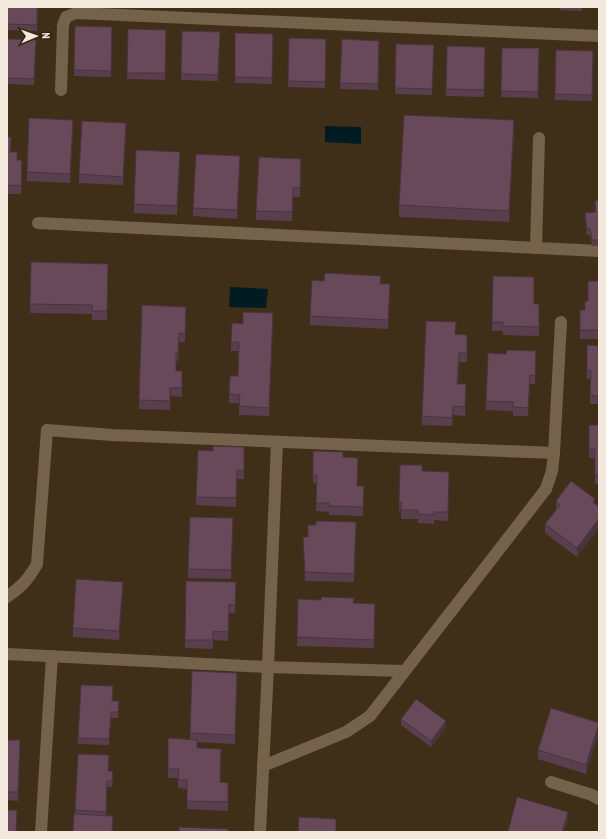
<svg xmlns="http://www.w3.org/2000/svg" width="606" height="839" font-family="'PT Sans Narrow',sans-serif">
	<style>
		.water { fill: #001c22 }
		.lines { fill: none; stroke-linecap: round; stroke-linejoin: round }
		.lane { stroke: #74624b; stroke-width: 12 }
		.street { stroke: #74624b; stroke-width: 12 }
		.wall { fill: #593f4d }
		.shaded-wall { fill: #49333f }
		.building { fill: #68495a; stroke: #49333f }
	</style>
	<rect width="100%" height="100%" fill="#3f2f19"/>
	<g class="water">
		<polygon points="325,126 361,127 361,144 325,142"/>
		<polygon points="230,287 268,289 266,308 229,307"/>
	</g>
	<g class="lines">
		<g class="lane">
			<polyline points="38,223 599,251"/>
			<polyline points="536,248 539,138"/>
			<polyline points="551,782 592,795 599,799"/>
		</g>
		<g class="street">
			<polyline points="61,90 63,25 66,17 76,13 599,36"/>
			<path d="M7,597C22,586 28,580 37,564L47,430L112,435L554,453"/>
			<polyline points="7,654 268,667 403,671"/>
			<polyline points="263,766 346,732 370,716 546,489 552,471 554,453 561,322"/>
			<polyline points="41,832 52,656"/>
			<polyline points="260,832 268,667 277,442"/>
		</g>
	</g>
	<g class="wall">
		<polygon points="7,7 38,7 37,31 7,30"/>
		<rect x="512" y="7" width="21" height="1"/>
		<polygon points="548,7 582,7 582,11 560,10 560,8"/>
		<polygon points="75,26 112,27 111,77 74,76"/>
		<polygon points="128,29 166,30 165,80 127,79"/>
		<polygon points="182,31 220,32 218,81 181,80"/>
		<polygon points="235,33 273,34 272,84 235,83"/>
		<polygon points="289,38 326,39 325,88 288,87"/>
		<polygon points="7,39 36,40 34,85 7,84"/>
		<polygon points="342,39 379,41 378,90 340,89"/>
		<polygon points="396,44 434,45 432,95 395,94"/>
		<polygon points="447,46 485,47 484,97 446,96"/>
		<polygon points="502,48 539,48 538,98 501,97"/>
		<polygon points="556,50 593,51 592,101 555,100"/>
		<polygon points="73,129 70,183 27,181 27,172"/>
		<polygon points="514,131 509,222 399,217 399,205"/>
		<polygon points="126,132 123,185 79,183 79,174"/>
		<polygon points="7,137 11,152 17,160 22,169 21,194 7,194"/>
		<polygon points="180,161 177,215 134,213 134,204"/>
		<polygon points="240,165 237,219 193,216 193,208"/>
		<polygon points="301,168 300,197 293,197 292,221 256,220 256,211"/>
		<polygon points="599,200 599,246 592,246 590,235 587,235 585,219 585,213 595,212 595,201"/>
		<polygon points="31,262 108,264 107,320 92,320 92,314 30,313"/>
		<polygon points="493,276 534,304 539,304 539,336 503,335 503,331 492,331"/>
		<polygon points="599,281 599,339 580,339 580,310 585,310 588,301"/>
		<polygon points="381,284 390,293 388,329 310,325 310,316"/>
		<polygon points="186,315 185,342 179,342 178,361 176,361 176,371 182,371 182,397 170,396 170,410 139,409 139,400"/>
		<polygon points="273,322 269,416 239,415 239,403 229,403 229,394 238,376 239,351 231,351 231,342 243,324"/>
		<polygon points="455,334 467,344 467,362 459,362 458,384 466,393 465,416 453,415 452,426 422,425 422,416"/>
		<polygon points="587,345 599,346 599,404 590,404 590,379 587,379"/>
		<polygon points="536,351 535,384 530,384 528,416 513,416 513,411 486,410 486,401 506,354"/>
		<polygon points="589,425 599,425 599,484 595,484 595,458 589,458"/>
		<polygon points="244,447 244,479 237,479 236,507 196,505 196,497 213,451"/>
		<polygon points="313,451 343,457 357,486 364,495 363,516 329,515 329,512 316,511 317,484 313,483"/>
		<polygon points="400,465 422,471 449,472 448,521 434,520 434,524 418,523 418,519 401,519 401,510 399,511"/>
		<polygon points="595,499 577,557 545,533 545,524 556,510 556,501"/>
		<polygon points="356,522 354,582 305,581 303,537 308,537"/>
		<polygon points="233,527 231,579 188,578 188,569"/>
		<polygon points="236,582 235,613 229,613 228,641 213,640 213,649 185,648 185,640"/>
		<polygon points="123,591 119,640 73,637 73,628"/>
		<polygon points="298,599 354,603 375,604 374,648 297,646"/>
		<polygon points="237,682 235,744 197,742 197,748 221,758 220,782 228,791 228,811 187,809 187,789 178,788 178,778 168,778 168,769 190,739 190,733"/>
		<polygon points="112,701 119,707 118,718 111,718 109,745 78,744 78,738"/>
		<polygon points="401,719 446,727 431,747 401,725"/>
		<polygon points="599,732 586,774 538,759 538,750"/>
		<polygon points="7,740 20,749 18,801 7,800"/>
		<polygon points="78,754 108,771 113,777 112,787 107,787 106,816 113,816 112,832 73,832 75,814"/>
	</g>
	<g class="shaded-wall">
		<polygon points="73,120 73,129 70,183 70,174"/>
		<polygon points="514,120 514,131 509,222 509,211"/>
		<polygon points="126,123 126,132 123,185 123,177"/>
		<polygon points="180,152 180,161 177,215 177,206"/>
		<polygon points="240,156 240,165 237,219 237,210"/>
		<polygon points="301,159 301,168 300,197 300,188"/>
		<polygon points="390,284 390,293 388,329 388,320"/>
		<polygon points="273,313 273,322 269,416 269,408"/>
		<polygon points="599,519 599,528 577,557 577,548"/>
		<polygon points="123,582 123,591 119,640 119,631"/>
		<polygon points="237,673 237,682 235,744 235,735"/>
		<polygon points="446,721 446,727 431,747 431,741"/>
		<polygon points="599,723 599,732 586,774 586,765"/>
		<polygon points="568,812 568,821 564,832 562,832"/>
	</g>
	<g class="building">
		<polygon points="7,7 37,7 37,25 7,24"/>
		<polygon points="75,26 112,27 111,71 74,70"/>
		<polygon points="128,29 166,30 165,73 127,73"/>
		<polygon points="182,31 220,32 218,75 181,74"/>
		<polygon points="235,33 273,34 272,78 235,77"/>
		<polygon points="289,38 326,39 325,82 288,81"/>
		<polygon points="7,39 36,40 34,79 7,78"/>
		<polygon points="342,39 379,41 378,84 340,83"/>
		<polygon points="396,44 434,45 432,89 395,88"/>
		<polygon points="447,46 485,47 484,90 446,89"/>
		<polygon points="502,48 539,48 538,92 501,91"/>
		<polygon points="556,50 593,51 592,95 555,94"/>
		<polygon points="404,115 514,120 509,211 399,205"/>
		<polygon points="29,118 73,120 70,174 27,172"/>
		<polygon points="82,121 126,123 123,177 79,174"/>
		<polygon points="7,137 11,137 10,152 17,152 17,160 22,160 21,186 7,185"/>
		<polygon points="136,150 180,152 177,206 134,204"/>
		<polygon points="196,154 240,156 237,210 193,208"/>
		<polygon points="259,157 301,159 300,188 293,188 292,212 256,211"/>
		<polygon points="599,200 599,240 592,240 590,228 587,229 585,213 596,212 595,201"/>
		<polygon points="31,262 108,264 107,311 92,311 92,305 30,304"/>
		<polygon points="325,273 381,276 380,284 390,284 388,320 310,316 312,280 324,281"/>
		<polygon points="493,276 534,277 534,304 539,304 539,327 503,326 503,322 492,322"/>
		<polygon points="588,281 599,281 599,330 580,330 580,310 585,310 585,301 588,301"/>
		<polygon points="142,305 186,307 185,334 179,333 178,352 176,353 176,371 182,371 182,388 170,388 170,401 139,400"/>
		<polygon points="243,312 273,313 269,408 239,406 240,395 229,394 230,376 238,376 239,342 231,342 232,323 243,324"/>
		<polygon points="426,321 456,322 455,334 467,335 467,353 459,353 457,384 466,384 465,407 453,406 452,418 422,416"/>
		<polygon points="587,345 599,346 599,396 590,395 591,370 587,370"/>
		<polygon points="507,350 536,351 535,376 530,375 528,408 513,407 513,402 486,401 488,353 506,354"/>
		<polygon points="589,425 599,425 599,475 595,475 595,449 589,449"/>
		<polygon points="213,446 244,447 244,471 237,470 236,498 196,497 198,450 213,451"/>
		<polygon points="313,451 343,452 343,457 358,458 357,486 364,486 363,507 329,506 329,503 316,503 317,475 313,475"/>
		<polygon points="400,465 422,465 422,471 449,472 448,512 434,512 434,515 418,514 418,510 401,510 402,502 399,502"/>
		<polygon points="571,481 595,499 593,502 599,507 599,519 577,548 545,524 560,505 556,501"/>
		<polygon points="190,517 233,518 231,570 188,569"/>
		<polygon points="316,521 356,522 354,574 305,572 303,537 308,537 308,525 316,525"/>
		<polygon points="76,579 123,582 119,631 73,628"/>
		<polygon points="186,581 236,582 235,605 229,604 228,632 213,631 213,640 185,640"/>
		<polygon points="321,597 354,598 353,603 375,604 374,640 297,637 298,599 321,600"/>
		<polygon points="192,671 237,673 235,735 190,733"/>
		<polygon points="81,685 113,686 112,701 119,701 118,712 111,712 109,739 78,738"/>
		<polygon points="416,699 446,721 431,741 401,719"/>
		<polygon points="551,708 599,723 586,765 538,750"/>
		<polygon points="168,738 197,740 197,748 221,749 220,782 228,783 228,802 187,801 187,780 178,780 179,769 168,769"/>
		<polygon points="7,740 20,740 18,792 7,792"/>
		<polygon points="78,754 109,755 108,771 113,771 112,781 107,781 106,812 75,810"/>
		<polygon points="517,797 568,812 562,832 508,832"/>
		<polygon points="7,810 17,810 16,832 7,832"/>
		<polygon points="74,814 113,816 112,832 73,832"/>
		<polygon points="299,817 336,819 336,832 298,832"/>
		<polygon points="179,827 228,829 228,832 179,832"/>
	</g>
	<rect width="606" height="839" fill="none" stroke="#f2e8db" stroke-width="16"/>
	<g transform="translate(36 36) rotate(88)" stroke="#34250f" stroke-width="3" paint-order="stroke">
	<path d="M0-3L7 15L0 10L-7 15Z" fill="#f2e8db"/>
	<text y="-6" font-size="11" font-weight="bold" text-anchor="middle" fill="#f2e8db">N</text>
	</g>
</svg>
